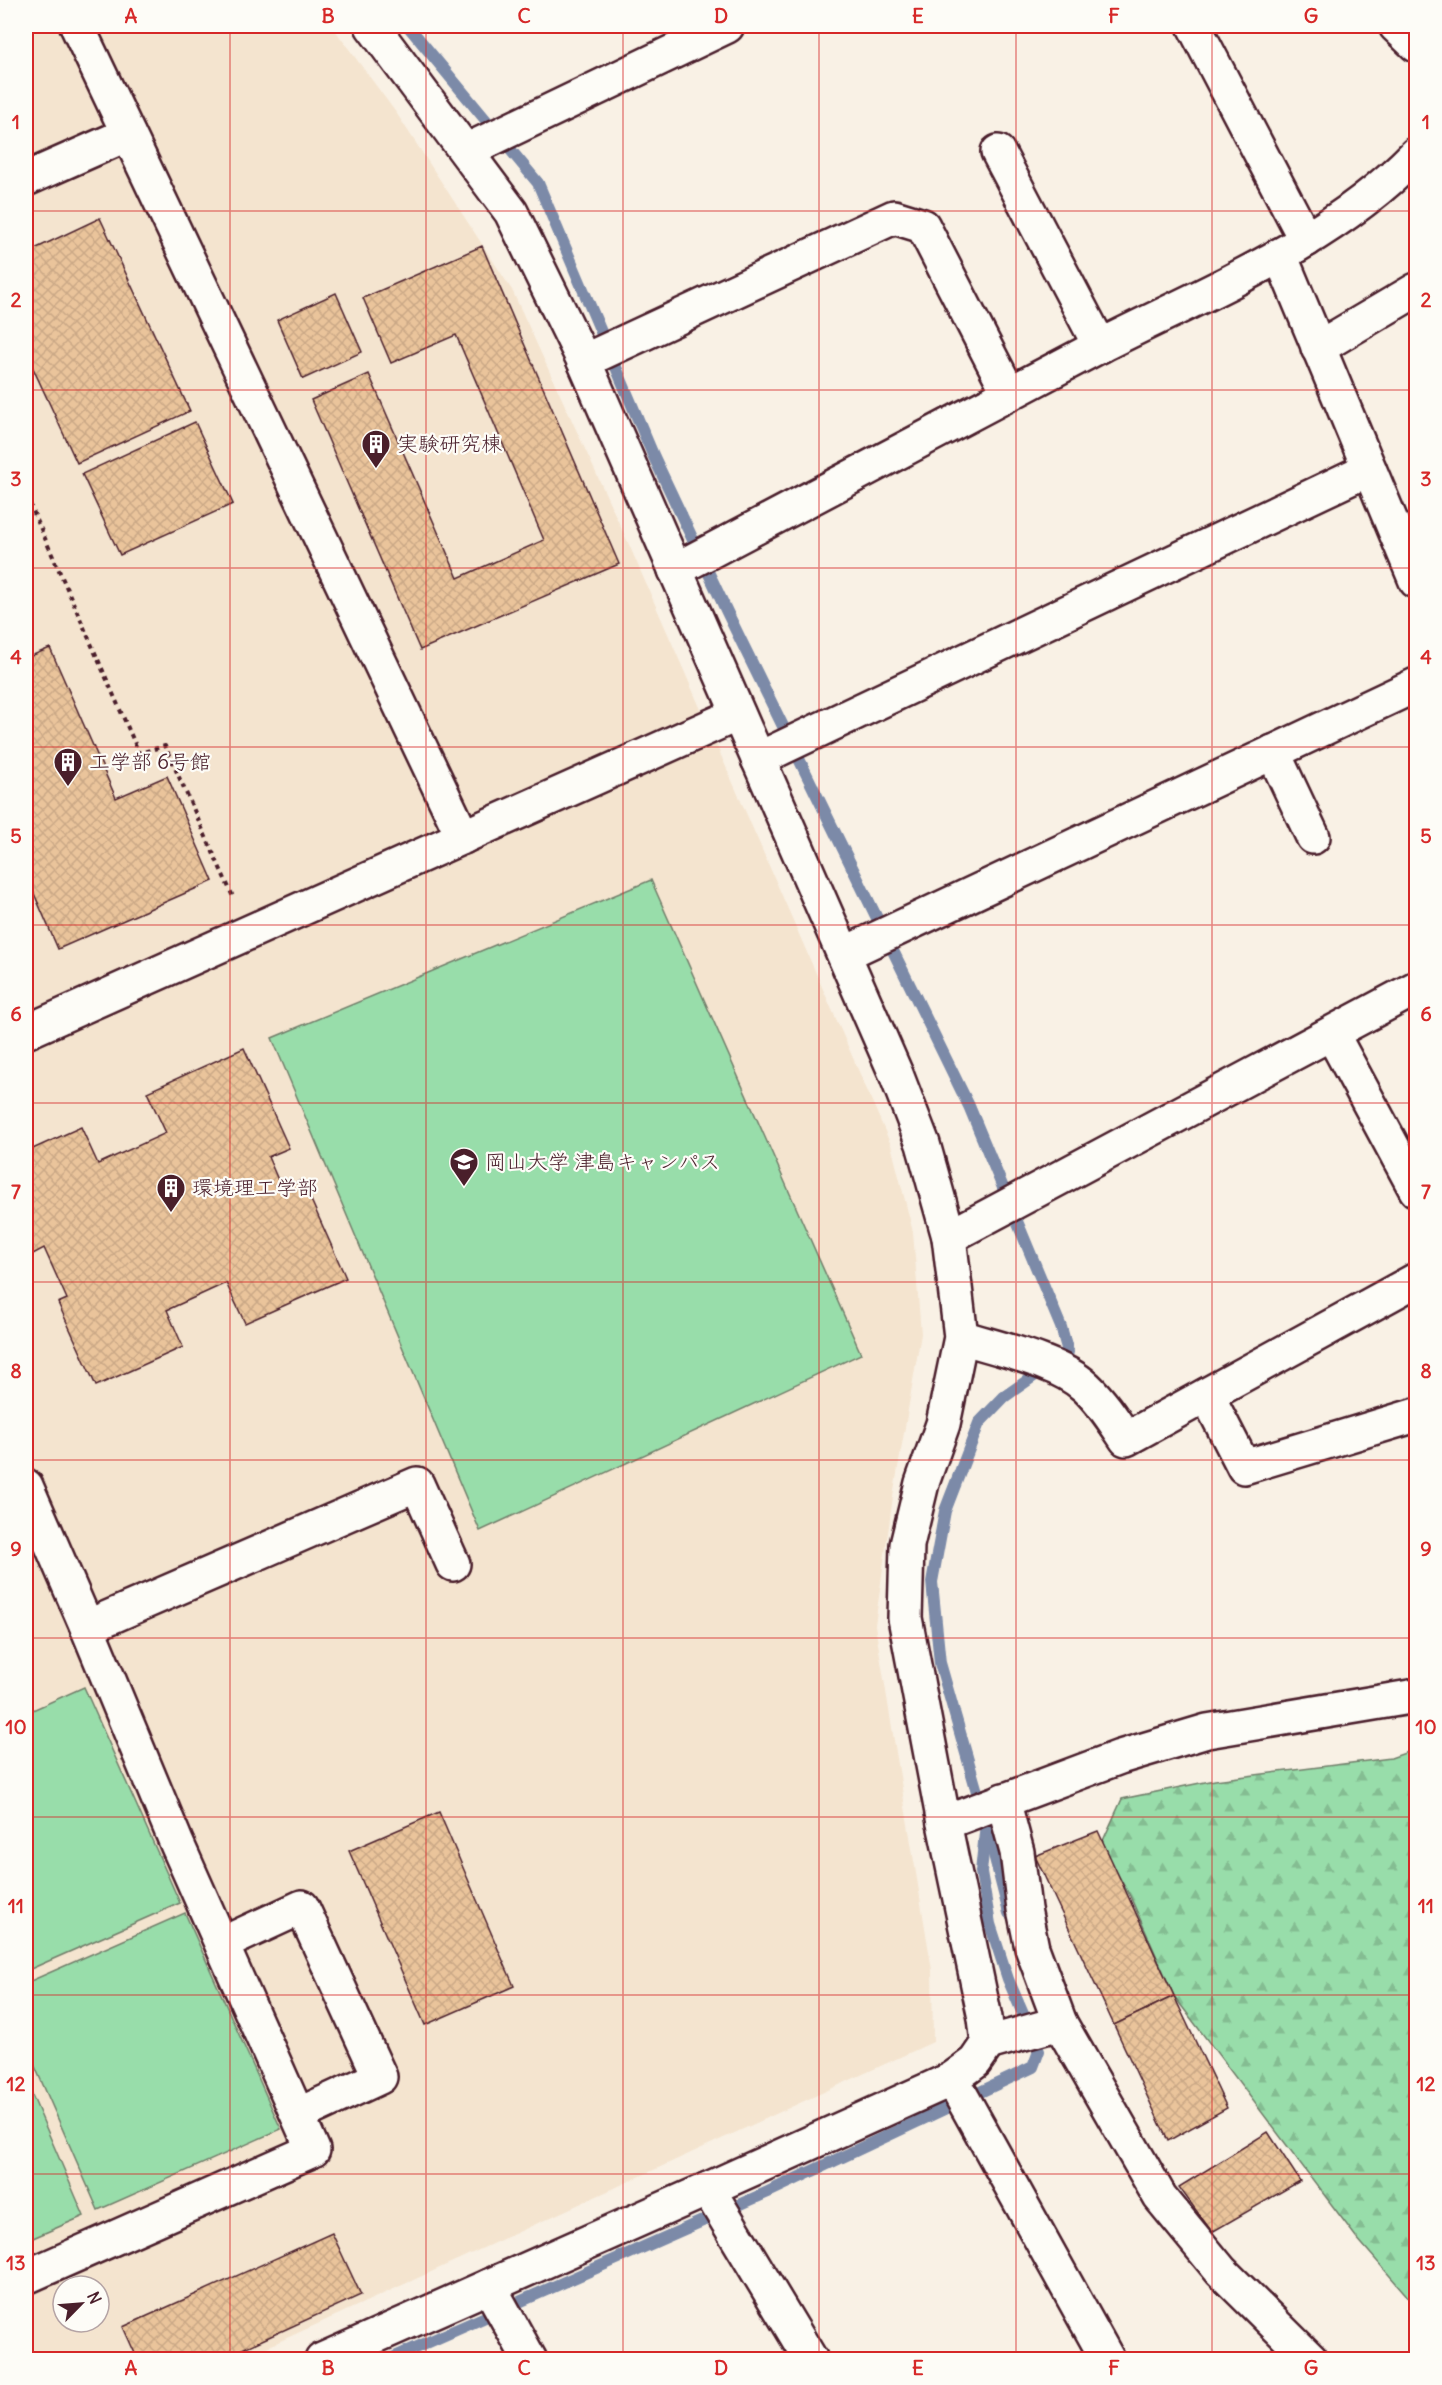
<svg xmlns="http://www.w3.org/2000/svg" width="1442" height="2385" font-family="Delius,'Klee One',sans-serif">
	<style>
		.built { fill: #f4e4cf; fill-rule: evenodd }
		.green { fill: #98ddaa; stroke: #717e6a; stroke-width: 1.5 }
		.forest { fill: url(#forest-firs); stroke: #717e6a; stroke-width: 1.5 }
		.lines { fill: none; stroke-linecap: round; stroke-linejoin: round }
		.stream { stroke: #7c8aa8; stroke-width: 12 }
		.building { fill: url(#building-cross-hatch); stroke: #4a1f2b; stroke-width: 1.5 }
		.minor-casing { stroke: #4a1f2b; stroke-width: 38 }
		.path { stroke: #4a1f2b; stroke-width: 4; stroke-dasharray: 4.5 4.5; stroke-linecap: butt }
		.minor { stroke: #fdfcf7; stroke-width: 33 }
		.grid { fill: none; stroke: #d62828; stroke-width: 1.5; stroke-opacity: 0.55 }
		.labels { text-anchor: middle; stroke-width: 4.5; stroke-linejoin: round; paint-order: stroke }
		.poi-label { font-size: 21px; fill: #4a1f2b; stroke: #fdfcf7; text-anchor: start }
		.neatline { fill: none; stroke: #d62828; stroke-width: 2 }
		.grid-label { font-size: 20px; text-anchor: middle; font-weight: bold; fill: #d62828 }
	</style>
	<defs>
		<pattern id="forest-firs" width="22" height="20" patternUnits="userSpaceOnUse" patternTransform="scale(1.5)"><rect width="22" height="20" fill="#98ddaa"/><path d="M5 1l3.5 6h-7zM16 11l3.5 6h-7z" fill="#84bd92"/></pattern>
		<pattern id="building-cross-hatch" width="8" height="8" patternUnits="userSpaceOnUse" patternTransform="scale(1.5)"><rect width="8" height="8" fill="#eac49b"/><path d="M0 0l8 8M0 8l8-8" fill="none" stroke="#caa886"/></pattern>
	</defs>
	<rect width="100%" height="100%" fill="#f9f1e5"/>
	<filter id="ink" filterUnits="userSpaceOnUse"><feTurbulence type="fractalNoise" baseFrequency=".0167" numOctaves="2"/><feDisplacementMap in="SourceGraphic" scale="12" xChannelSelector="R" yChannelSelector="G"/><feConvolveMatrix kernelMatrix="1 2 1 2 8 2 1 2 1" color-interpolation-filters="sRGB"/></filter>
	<g filter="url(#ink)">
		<path class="built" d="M26,26H332L397,114L512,290L630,547L891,1145L913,1232L921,1334L893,1497L875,1625L932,1970L933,2042L241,2359L26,2360ZM63,2286H99V2322H63Z"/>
		<g class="green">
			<polygon points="651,880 861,1354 480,1531 272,1038"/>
			<polygon points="84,1687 180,1903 26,1971 26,1713"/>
			<polygon points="185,1913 281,2129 98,2210 26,2046 26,1983"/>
			<polygon points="26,2081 84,2216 26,2241"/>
		</g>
		<polygon class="forest" points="1416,1749 1416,2306 1356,2237 1174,1996 1130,1896 1101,1845 1122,1799 1215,1780 1391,1758"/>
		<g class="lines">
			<g class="stream">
				<polyline points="988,1831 1009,1913"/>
				<polyline points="388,2360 768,2192 1033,2067 1039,2051 1008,1979 990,1924 981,1872 986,1823 940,1663 932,1582 945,1511 979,1423 1004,1397 1068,1352 1061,1327 969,1106 727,612 654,457 538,183 408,26"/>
			</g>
		</g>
		<g class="building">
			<polygon points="100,218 190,411 77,463 26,353 26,253"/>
			<polygon points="482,246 619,564 420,650 311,400 369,374 458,578 544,540 456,335 391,363 363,298"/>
			<polygon points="336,293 362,352 303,379 277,320"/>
			<polygon points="195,422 233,504 120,555 82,474"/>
			<polygon points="50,648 116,798 167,776 213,881 58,949 26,875 26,658"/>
			<polygon points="244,1048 289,1148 268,1157 282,1189 302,1180 346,1278 245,1323 226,1283 167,1310 183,1347 96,1386 58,1303 67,1299 44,1248 33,1254 26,1238 26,1152 81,1127 98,1164 166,1133 147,1092"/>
			<polygon points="439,1812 514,1986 425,2025 349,1851"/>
			<polygon points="1098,1831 1174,1996 1114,2025 1035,1856"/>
			<polygon points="1174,1996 1227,2108 1168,2141 1114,2025"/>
			<polygon points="1268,2132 1300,2181 1212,2232 1179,2187"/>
			<polygon points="332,2233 361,2295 218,2360 138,2360 123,2327"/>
		</g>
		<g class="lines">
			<g class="minor-casing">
				<g id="minor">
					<polyline points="77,26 463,837"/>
					<polyline points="1194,26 1306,240"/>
					<polyline points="1396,26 1416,45"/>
					<polyline points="466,151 727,26"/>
					<polyline points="998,152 1100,346"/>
					<polyline points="26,179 128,134"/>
					<polyline points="1280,255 1416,581"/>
					<polyline points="1318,348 1416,290"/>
					<polyline points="584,361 894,217 923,226 1009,393"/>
					<path d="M675,570C814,496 953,422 1092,350C1203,293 1328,245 1416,154"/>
					<polyline points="1273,752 1313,837"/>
					<polyline points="758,759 1369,469"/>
					<polyline points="844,954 1416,685"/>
					<polyline points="26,1032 738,714"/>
					<polyline points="1332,1034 1416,1190"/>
					<polyline points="949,1237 1416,988"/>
					<path d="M961,1337C999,1349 1058,1361 1086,1387C1102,1402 1114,1421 1126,1439L1416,1280"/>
					<polyline points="1207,1395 1244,1467 1416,1415"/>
					<polyline points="26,1486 87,1627 417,1484 453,1564"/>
					<polyline points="1003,1800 1017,1852 1024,1909 1032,1948 1060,2023"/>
					<polyline points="944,1823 1120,1757 1207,1731 1416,1696"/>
					<polyline points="222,1944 302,1907 380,2077 298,2115"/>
					<polyline points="988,2043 1060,2023 1160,2197 1221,2271 1311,2360"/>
					<polyline points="952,2079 1108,2360"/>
					<polyline points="708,2189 811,2360"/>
					<polyline points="26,2277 313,2150 177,1844 87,1627"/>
					<polyline points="489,2286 530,2360"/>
					<polyline points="322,2360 708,2189 952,2079 975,2062 988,2043 985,2018 944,1823 905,1618 907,1545 922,1483 943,1424 961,1337 949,1237 923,1144 896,1074 584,361 511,212 372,26"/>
				</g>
			</g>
			<polyline class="path" points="26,495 139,753 165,746 234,899"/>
			<use href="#minor" class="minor"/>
		</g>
	</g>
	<path class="grid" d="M230,26V2360M426,26V2360M623,26V2360M819,26V2360M1016,26V2360M1212,26V2360M26,211H1416M26,390H1416M26,568H1416M26,747H1416M26,925H1416M26,1103H1416M26,1282H1416M26,1460H1416M26,1638H1416M26,1817H1416M26,1995H1416M26,2174H1416"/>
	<defs>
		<g id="building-pin" transform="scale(1.5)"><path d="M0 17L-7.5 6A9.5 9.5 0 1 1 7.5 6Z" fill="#4a1f2b" stroke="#fdfcf7"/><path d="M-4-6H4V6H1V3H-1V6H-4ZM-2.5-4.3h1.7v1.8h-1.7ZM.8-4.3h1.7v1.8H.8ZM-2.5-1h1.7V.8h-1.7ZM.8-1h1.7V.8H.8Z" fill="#fff"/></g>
		<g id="university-pin" transform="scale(1.5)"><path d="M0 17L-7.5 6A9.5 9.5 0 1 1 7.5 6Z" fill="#4a1f2b" stroke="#fdfcf7"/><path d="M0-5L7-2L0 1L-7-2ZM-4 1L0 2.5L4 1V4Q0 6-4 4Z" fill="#fff"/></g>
	</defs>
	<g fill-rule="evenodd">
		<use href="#building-pin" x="376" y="444"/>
		<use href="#building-pin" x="68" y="762"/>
		<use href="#university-pin" x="464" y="1162"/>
		<use href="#building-pin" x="171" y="1188"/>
	</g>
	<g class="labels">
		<g class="poi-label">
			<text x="397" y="451">実験研究棟</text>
			<text x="89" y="769">工学部 6号館</text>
			<text x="485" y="1169">岡山大学 津島キャンパス</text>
			<text x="192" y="1195">環境理工学部</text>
		</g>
	</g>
	<rect width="1442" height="2385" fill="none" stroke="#fdfcf7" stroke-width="66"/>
	<g transform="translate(81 2304) rotate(65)"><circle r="28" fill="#fdfcf7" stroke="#b5a4a5" stroke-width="1.5"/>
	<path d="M0-4.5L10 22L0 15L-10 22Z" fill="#4a1f2b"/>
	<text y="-9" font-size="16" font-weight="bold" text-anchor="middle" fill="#4a1f2b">N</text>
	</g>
	<rect x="33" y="33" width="1376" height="2319" class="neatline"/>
	<g class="grid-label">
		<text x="131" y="23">A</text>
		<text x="328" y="23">B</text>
		<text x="524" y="23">C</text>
		<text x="721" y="23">D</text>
		<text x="918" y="23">E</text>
		<text x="1114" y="23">F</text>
		<text x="1311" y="23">G</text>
		<text x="16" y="129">1</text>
		<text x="1426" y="129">1</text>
		<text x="16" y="307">2</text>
		<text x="1426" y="307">2</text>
		<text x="16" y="486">3</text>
		<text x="1426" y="486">3</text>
		<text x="16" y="664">4</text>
		<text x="1426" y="664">4</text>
		<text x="16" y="843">5</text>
		<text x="1426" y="843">5</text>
		<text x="16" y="1021">6</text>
		<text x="1426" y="1021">6</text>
		<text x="16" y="1199">7</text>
		<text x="1426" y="1199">7</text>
		<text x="16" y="1378">8</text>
		<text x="1426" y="1378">8</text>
		<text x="16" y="1556">9</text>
		<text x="1426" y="1556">9</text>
		<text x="16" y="1734">10</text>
		<text x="1426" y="1734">10</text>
		<text x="16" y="1913">11</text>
		<text x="1426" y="1913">11</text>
		<text x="16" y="2091">12</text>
		<text x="1426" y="2091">12</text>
		<text x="16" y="2270">13</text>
		<text x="1426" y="2270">13</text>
		<text x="131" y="2375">A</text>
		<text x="328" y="2375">B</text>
		<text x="524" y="2375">C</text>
		<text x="721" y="2375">D</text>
		<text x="918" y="2375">E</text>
		<text x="1114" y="2375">F</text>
		<text x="1311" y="2375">G</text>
	</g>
</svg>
